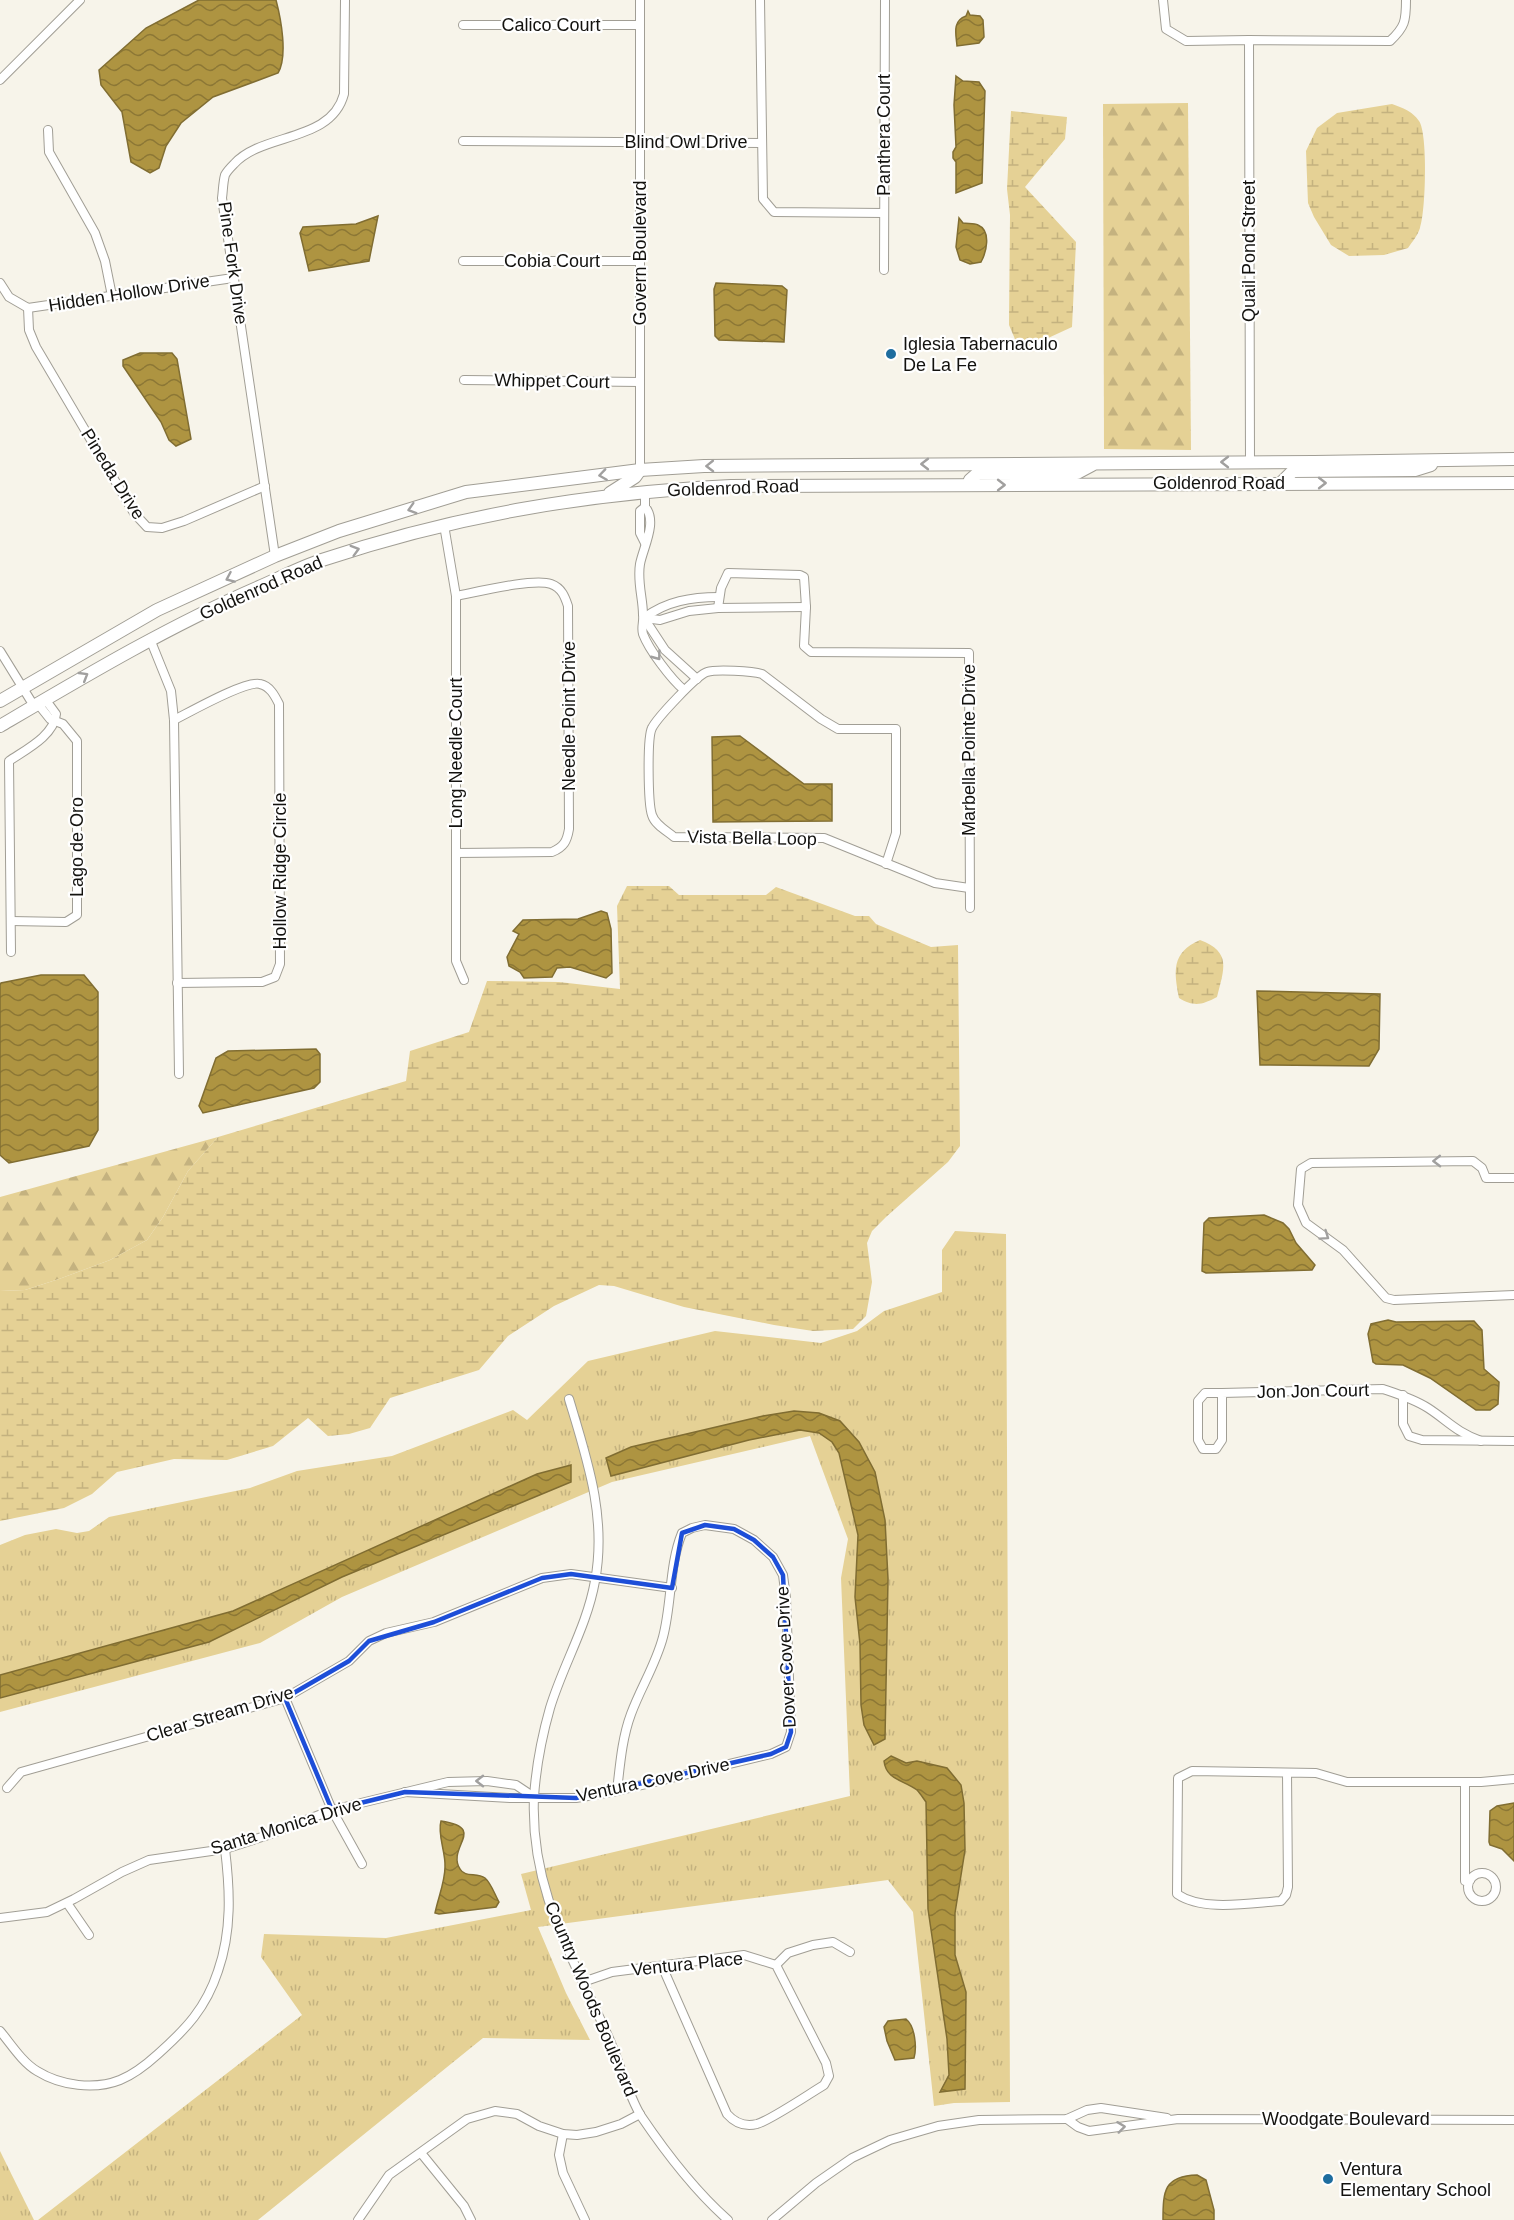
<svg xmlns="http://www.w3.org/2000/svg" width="1514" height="2220" font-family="Arial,sans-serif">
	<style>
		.grass { fill: url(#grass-tufts) }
		.forest { fill: url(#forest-firs) }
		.wetland { fill: url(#wetland-marsh) }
		.water { fill: url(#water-waves); stroke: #806d32; stroke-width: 1.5 }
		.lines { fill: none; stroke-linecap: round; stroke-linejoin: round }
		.minor-casing { stroke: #a19e95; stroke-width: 10 }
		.secondary-casing { stroke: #a19e95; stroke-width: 14 }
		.minor { stroke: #fff; stroke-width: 8 }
		.secondary { stroke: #fff; stroke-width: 12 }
		.oneway { stroke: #a1a09f }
		.marked { fill: none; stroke: #1d4ed8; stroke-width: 4.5; stroke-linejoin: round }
		.poi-dot { fill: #1e6d9f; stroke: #fff; stroke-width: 2 }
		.labels { text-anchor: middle; stroke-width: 4.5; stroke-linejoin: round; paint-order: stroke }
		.street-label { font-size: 18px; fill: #13120f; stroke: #fff }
		.poi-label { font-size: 18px; fill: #13120f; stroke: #fff; text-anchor: start }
	</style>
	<defs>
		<pattern id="grass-tufts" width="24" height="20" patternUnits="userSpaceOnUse" patternTransform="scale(1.5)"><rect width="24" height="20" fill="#e5d195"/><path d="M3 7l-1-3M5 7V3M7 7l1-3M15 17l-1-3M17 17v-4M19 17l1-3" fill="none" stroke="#c4b27f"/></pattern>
		<pattern id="forest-firs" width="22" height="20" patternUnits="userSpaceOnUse" patternTransform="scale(1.5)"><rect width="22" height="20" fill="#e5d195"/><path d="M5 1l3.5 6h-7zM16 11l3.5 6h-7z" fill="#c4b27f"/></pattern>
		<pattern id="wetland-marsh" width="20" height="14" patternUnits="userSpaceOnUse" patternTransform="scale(1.5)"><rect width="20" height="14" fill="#e5d195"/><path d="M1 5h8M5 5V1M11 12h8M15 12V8" fill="none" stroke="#c4b27f"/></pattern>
		<pattern id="water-waves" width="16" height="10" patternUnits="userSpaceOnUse" patternTransform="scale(1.5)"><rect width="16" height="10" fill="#ae9441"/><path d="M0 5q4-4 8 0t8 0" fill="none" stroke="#8c7735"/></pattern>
	</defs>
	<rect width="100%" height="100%" fill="#f7f4ea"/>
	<g class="grass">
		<polygon points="955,1231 1006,1234 1010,2102 954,2103 934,2106 913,1912 888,1880 538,1927 566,1993 590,2040 483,2038 258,2220 38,2220 302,2015 261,1957 264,1934 386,1938 531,1910 521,1874 850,1796 841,1578 848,1539 810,1436 612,1482 342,1597 260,1643 0,1712 0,1545 25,1535 56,1529 77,1533 89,1531 109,1517 250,1488 297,1471 392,1456 513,1410 527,1420 588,1361 715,1331 821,1343 857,1331 884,1311 942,1292 942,1250"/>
		<polygon points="0,2151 34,2220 0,2220"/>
	</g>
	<g class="forest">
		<polygon points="1188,103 1191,450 1104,449 1103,104"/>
		<polygon points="218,1137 188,1171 163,1217 147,1240 110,1260 59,1279 25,1290 0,1291 0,1197"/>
	</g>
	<g class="wetland">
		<path d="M1392,104C1403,108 1412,111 1419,121C1428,133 1426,212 1420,228C1418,235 1412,242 1408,248L1384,255L1349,256L1331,245L1314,217L1308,203L1306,151L1317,128L1337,113Z"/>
		<polygon points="1011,111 1067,117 1065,139 1025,187 1076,242 1072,327 1020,351 1009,325 1010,215 1007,189"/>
		<polygon points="627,886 669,886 679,895 766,895 776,887 855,916 869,916 876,924 931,947 958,945 960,1146 948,1162 886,1217 872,1231 867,1243 872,1282 866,1316 853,1329 813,1331 774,1325 684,1307 614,1286 599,1285 554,1306 508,1336 479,1370 390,1398 370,1428 349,1434 328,1436 308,1418 273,1446 227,1460 174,1459 117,1472 92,1494 64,1508 0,1521 0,1291 25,1290 59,1279 110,1260 147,1240 163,1217 188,1171 218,1137 406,1081 410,1051 469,1032 487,981 559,982 620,989 617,906"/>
		<path d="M1200,940C1232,952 1224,969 1217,997C1202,1005 1194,1007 1179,998C1174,971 1171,953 1200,940Z"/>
	</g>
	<g class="water">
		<path d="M199,0H276C281,19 288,56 278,73L213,97L181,123L166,146L159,168L150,173L131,162L122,112L101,85L99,70L146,28Z"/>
		<path d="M968,11L970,15L980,16L983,20L984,37L979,43L957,46C956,34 952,21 966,16Z"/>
		<polygon points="956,76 963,81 979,82 985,91 982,183 956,193 956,162 953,158 953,152 956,147 954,105"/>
		<polygon points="378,216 369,261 309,271 300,233 303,227 356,224"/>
		<path d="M959,218L963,223C967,224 974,223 978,225C992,231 986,253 981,262L970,264L960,260L956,247Z"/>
		<polygon points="716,283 782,286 787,290 784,342 719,340 715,336 714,289"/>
		<polygon points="140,353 172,353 177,359 191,439 176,446 169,440 161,422 123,366 123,360"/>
		<polygon points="740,736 804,784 832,784 832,821 713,822 712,737"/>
		<polygon points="601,911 607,913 611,929 612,973 606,978 570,967 557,968 552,977 524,978 520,972 509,966 507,957 519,934 513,931 523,920 578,919"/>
		<polygon points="41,975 84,975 98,992 98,1130 89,1146 9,1163 0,1155 0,985 1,983"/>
		<polygon points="1257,991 1380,994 1379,1049 1369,1066 1260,1065"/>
		<polygon points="316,1049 320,1054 320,1082 314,1088 203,1113 199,1106 216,1058 228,1051"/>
		<polygon points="1264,1215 1283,1223 1289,1229 1296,1243 1315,1265 1312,1270 1206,1273 1202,1271 1204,1223 1209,1218"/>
		<polygon points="1388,1320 1396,1322 1474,1321 1482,1330 1484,1369 1499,1382 1498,1404 1490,1410 1476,1410 1430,1378 1403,1365 1376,1364 1373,1362 1368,1334 1371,1324"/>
		<polygon points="794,1411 819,1413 840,1421 859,1442 875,1472 885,1520 888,1579 885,1739 874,1745 864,1725 861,1705 860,1644 855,1597 858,1535 839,1453 832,1442 819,1433 800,1430 749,1440 611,1476 606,1458 631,1447 763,1416"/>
		<polygon points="571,1465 571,1482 342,1577 209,1642 0,1698 0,1675 233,1611 537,1474"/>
		<path d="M891,1756L906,1763L917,1761L947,1768L961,1785L964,1803L965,1850L955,1913V1955L966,1992L965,2089L940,2092L949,2075L947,2039L928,1909L926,1802C923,1798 920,1793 917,1790C904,1780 886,1780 884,1761Z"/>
		<polygon points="1514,1803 1514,1861 1502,1849 1490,1845 1489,1842 1490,1811 1497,1806"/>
		<path d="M441,1821C488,1828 446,1847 460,1869C465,1878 477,1872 485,1878C491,1883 495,1895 499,1902L496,1907L439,1914L435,1913C438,1898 445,1882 445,1867C446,1853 437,1834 441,1821Z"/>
		<path d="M906,2019C915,2026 917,2047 914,2058L895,2060L887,2041L884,2027L888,2021Z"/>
		<path d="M1197,2175L1206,2180L1214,2210V2220H1163C1163,2191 1164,2176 1197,2175Z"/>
	</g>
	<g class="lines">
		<g class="minor-casing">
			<g id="minor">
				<polyline points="640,0 640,470"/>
				<polyline points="760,0 763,199 774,212 884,213"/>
				<path d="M1163,0L1166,29L1186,41L1249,40L1390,41C1405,27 1406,21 1406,0"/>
				<polyline points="463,25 640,25"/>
				<polyline points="1249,40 1250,462"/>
				<polyline points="0,80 80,0"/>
				<polyline points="48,130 49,152 95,233 105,261 112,296"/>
				<polyline points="463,141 762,143"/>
				<polyline points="463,261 640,261"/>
				<polyline points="884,270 885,0"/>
				<polyline points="0,283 9,297 28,308 233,278"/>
				<polyline points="28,308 29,330 36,347 134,513 147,527 162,528 184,521 265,486"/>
				<polyline points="464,380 640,382"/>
				<path d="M645,491V507C658,521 643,548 640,564C637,582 643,598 643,615C644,622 641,627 643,634C649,650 671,679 684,690"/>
				<polyline points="444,525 456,596 456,961 464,980"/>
				<polyline points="645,543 640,533 640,511 645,507"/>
				<path d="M275,556L222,198C223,191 223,182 225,175C227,171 231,167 234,164C263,132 331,143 344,94L345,0"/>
				<path d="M456,596C477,592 533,578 551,584C562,588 565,597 568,606L569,829C567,841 564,847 552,852L456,853"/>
				<polyline points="718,608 721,588 728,573 800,575 804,577 806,607 804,646 811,652 969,653 970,908"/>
				<polyline points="644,618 660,620 689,611 718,608 806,607"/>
				<polyline points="644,618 665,650 697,679"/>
				<path d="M644,618C666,601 692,597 719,597"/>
				<polyline points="150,639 171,691 174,720 179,1074"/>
				<polyline points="0,651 34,706"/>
				<path d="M174,720C190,712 246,680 260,684C270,686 275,696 279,704L280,964L275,977L262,982L177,983"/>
				<path d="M886,864L896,833V729H838L821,719L762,674C752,671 716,669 707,672C697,675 657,718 652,728C647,737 648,804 652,815C655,825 667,831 674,837L824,838L935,883L969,888"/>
				<polyline points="11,921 66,922 77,915 77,741 63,724 50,719 38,704"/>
				<path d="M11,952L9,761C25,750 54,736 56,714L45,699"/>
				<polyline points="1514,1178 1486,1178 1482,1168 1473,1161 1311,1163 1301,1169 1298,1205 1306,1223 1343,1250 1386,1298 1394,1300 1514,1295"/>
				<path d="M1222,1393V1440L1216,1449H1203L1198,1440V1401L1205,1393H1222L1383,1389C1398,1394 1414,1399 1428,1408C1448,1421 1456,1432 1481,1441"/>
				<polyline points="1403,1395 1403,1424 1409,1436 1422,1440 1514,1441"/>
				<path d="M569,1399C587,1459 607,1517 595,1581C587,1626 563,1665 550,1708C542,1736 536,1768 534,1797C530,1890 572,1955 608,2036C619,2060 628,2095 641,2116C666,2153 694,2190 728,2220"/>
				<polyline points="285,1698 332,1810 362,1864"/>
				<path d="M1287,1773L1288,1887L1286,1895L1281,1901C1250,1903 1203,1912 1177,1894L1178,1778L1192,1771L1316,1773L1347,1782H1481L1514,1779"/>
				<polyline points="1465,1782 1465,1881 1470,1880"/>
				<polyline points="7,1788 21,1772 285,1698 349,1661 369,1641 386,1633 434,1622 542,1578 571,1574 672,1588"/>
				<path d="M405,1792L510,1798H576L617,1791L771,1754L786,1747L791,1732L786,1598L783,1575L773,1557L754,1540L734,1529L705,1525L692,1528L682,1533C669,1565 672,1603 663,1637C656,1664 641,1687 631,1714C622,1738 620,1765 617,1791"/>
				<circle cx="1482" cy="1887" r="14"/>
				<polyline points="67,1903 89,1935"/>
				<polyline points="0,1918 47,1912 74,1899 122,1872 149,1860 225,1849 265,1836 332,1810 448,1782 487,1781 516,1785 534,1797"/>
				<polyline points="776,1965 788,1953 813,1945 833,1942 850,1952"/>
				<path d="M583,1982L612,1972L744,1955L776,1965L826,2063L829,2076L824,2085C809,2094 771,2120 757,2124C745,2127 735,2123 727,2114L662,1966"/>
				<path d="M0,2031C11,2044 22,2062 37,2071C61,2086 95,2090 120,2080C135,2074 147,2064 158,2054C186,2029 206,2008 218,1971C232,1931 230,1890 225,1849"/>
				<polyline points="1067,2119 1078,2127 1089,2131 1178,2119 1514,2120"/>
				<polyline points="563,2134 559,2155 563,2173 585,2220"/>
				<polyline points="421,2153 464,2206 471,2220"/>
				<polyline points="358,2220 389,2175 467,2119 495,2111 517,2114 539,2126 563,2134 577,2135 596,2132 621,2124 640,2114"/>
				<polyline points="772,2220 816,2183 852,2158 890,2140 938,2126 979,2120 1067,2119 1087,2110 1101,2108 1167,2118"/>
			</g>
		</g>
		<g class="secondary-casing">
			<g id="secondary">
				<polyline points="1281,483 1293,471 1415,470 1431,465"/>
				<polyline points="968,485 970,480 978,473 1077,473 1092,465"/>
				<polyline points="610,493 635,477 640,470"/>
				<polyline points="0,701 157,610 275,556 339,531 466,492 640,470 704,466 1314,462 1514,459"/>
				<path d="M0,726C85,676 169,626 259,587C280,578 301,567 322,560C457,515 589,493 731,486L1514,483"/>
			</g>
		</g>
		<use href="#minor" class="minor"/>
		<use href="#secondary" class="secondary"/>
	</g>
	<defs><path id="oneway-chevron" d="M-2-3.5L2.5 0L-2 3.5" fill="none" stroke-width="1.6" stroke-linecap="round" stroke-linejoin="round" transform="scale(1.5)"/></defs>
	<g class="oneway">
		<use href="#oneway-chevron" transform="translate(1225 462) rotate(180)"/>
		<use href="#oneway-chevron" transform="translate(925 464) rotate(180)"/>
		<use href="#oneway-chevron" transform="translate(710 466) rotate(179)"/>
		<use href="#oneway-chevron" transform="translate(603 475) rotate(172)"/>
		<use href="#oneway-chevron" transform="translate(1322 483)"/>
		<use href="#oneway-chevron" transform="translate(1001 485)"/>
		<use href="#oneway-chevron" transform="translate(412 509) rotate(163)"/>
		<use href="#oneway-chevron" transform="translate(355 550) rotate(-16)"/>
		<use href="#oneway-chevron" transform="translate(230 578) rotate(156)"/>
		<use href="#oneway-chevron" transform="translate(657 656) rotate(53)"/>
		<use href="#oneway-chevron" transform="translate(84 676) rotate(-31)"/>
		<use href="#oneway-chevron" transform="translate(1437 1161) rotate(179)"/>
		<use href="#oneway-chevron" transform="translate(1325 1236) rotate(35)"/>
		<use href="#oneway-chevron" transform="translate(480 1781) rotate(180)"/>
		<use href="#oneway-chevron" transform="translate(1121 2127) rotate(-7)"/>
	</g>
	<path class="marked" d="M705,1525L734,1529L754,1540L773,1557L783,1575L791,1732L786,1747L771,1754L576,1798L405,1792L332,1810L285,1698L349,1661L369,1641L434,1622L542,1578L571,1574L672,1588L682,1533Z"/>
	<g class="poi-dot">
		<circle cx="891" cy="354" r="6"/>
		<circle cx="1328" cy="2179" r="6"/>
	</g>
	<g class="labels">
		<g class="street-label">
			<text x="551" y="31">Calico Court</text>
			<text transform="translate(884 135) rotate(-90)" y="6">Panthera Court</text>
			<text x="686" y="148">Blind Owl Drive</text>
			<text transform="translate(1249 251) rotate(-90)" y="6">Quail Pond Street</text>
			<text transform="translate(640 253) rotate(-90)" y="6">Govern Boulevard</text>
			<text x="552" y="267">Cobia Court</text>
			<text transform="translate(233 263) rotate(82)" y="6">Pine Fork Drive</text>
			<text transform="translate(129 293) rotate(-9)" y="6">Hidden Hollow Drive</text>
			<text transform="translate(552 381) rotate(1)" y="6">Whippet Court</text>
			<text transform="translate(113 474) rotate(58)" y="6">Pineda Drive</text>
			<text x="1219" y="489">Goldenrod Road</text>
			<text transform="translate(733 488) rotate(-2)" y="6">Goldenrod Road</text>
			<text transform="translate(261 588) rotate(-24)" y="6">Goldenrod Road</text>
			<text transform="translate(569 716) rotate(-90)" y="6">Needle Point Drive</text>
			<text transform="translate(969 750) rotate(-90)" y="6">Marbella Pointe Drive</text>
			<text transform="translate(456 753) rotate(-90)" y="6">Long Needle Court</text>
			<text transform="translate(752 838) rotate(1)" y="6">Vista Bella Loop</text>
			<text transform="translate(77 847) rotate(-90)" y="6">Lago de Oro</text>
			<text transform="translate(280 871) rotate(-90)" y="6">Hollow Ridge Circle</text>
			<text transform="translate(1313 1391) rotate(-1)" y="6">Jon Jon Court</text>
			<text transform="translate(786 1657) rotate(-93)" y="6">Dover Cove Drive</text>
			<text transform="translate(220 1714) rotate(-17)" y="6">Clear Stream Drive</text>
			<text transform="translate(653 1780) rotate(-12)" y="6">Ventura Cove Drive</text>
			<text transform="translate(286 1826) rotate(-17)" y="6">Santa Monica Drive</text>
			<text transform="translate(687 1964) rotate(-6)" y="6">Ventura Place</text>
			<text transform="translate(591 1999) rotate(67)" y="6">Country Woods Boulevard</text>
			<text x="1346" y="2125">Woodgate Boulevard</text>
		</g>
		<g class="poi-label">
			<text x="903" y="350">Iglesia Tabernaculo<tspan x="903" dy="21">De La Fe</tspan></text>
			<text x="1340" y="2175">Ventura<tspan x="1340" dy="21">Elementary School</tspan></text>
		</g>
	</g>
</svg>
